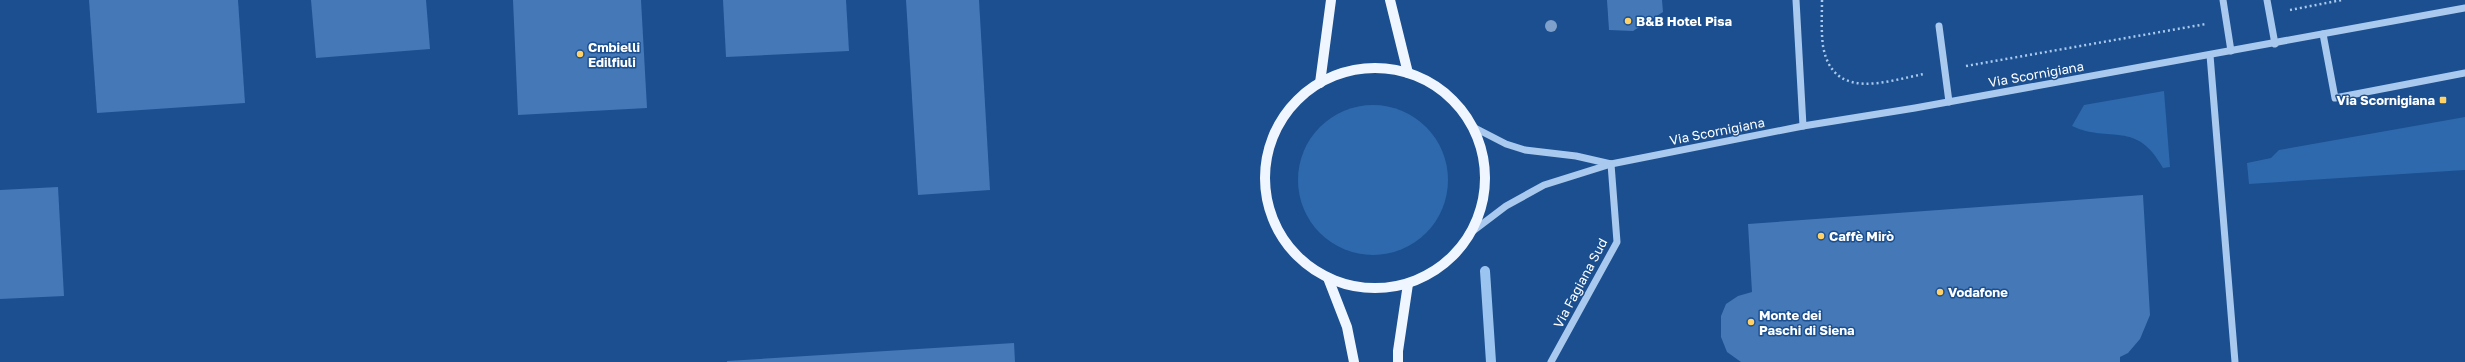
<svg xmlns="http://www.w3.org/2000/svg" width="2465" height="362" font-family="'Golos Text',sans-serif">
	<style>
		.green { fill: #2e69ad }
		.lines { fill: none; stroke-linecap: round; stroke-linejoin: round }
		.stream { stroke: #9cc4f0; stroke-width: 10 }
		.building { fill: #4478b7 }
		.path { stroke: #a9c9ee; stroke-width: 2.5; stroke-dasharray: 2 3; stroke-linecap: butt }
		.minor { stroke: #a9c9ee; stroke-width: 7 }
		.major { stroke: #f0f6ff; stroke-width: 10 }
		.tree { fill: #7ea0ca }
		.poi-dot { fill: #ffd166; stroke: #1b4f8f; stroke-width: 1.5 }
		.labels { text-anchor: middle; stroke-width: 3; stroke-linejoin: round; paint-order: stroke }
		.poi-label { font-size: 13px; font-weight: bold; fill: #fff; stroke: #1b4f8f; text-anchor: start }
		.street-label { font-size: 13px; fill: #fff; stroke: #1b4f8f }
	</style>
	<rect width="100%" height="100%" fill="#1b4f8f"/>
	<g class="green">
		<path d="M2164,91L2170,167L2163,168C2136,119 2110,144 2072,126L2084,105Z"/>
		<circle cx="1373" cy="180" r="75"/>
		<polygon points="2465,117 2465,170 2249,184 2247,163 2271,158 2279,150"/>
	</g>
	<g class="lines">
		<polyline class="stream" points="1485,271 1491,362"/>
	</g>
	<g class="building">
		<polygon points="89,0 238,0 245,103 97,113"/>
		<polygon points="311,0 426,0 430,49 316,58"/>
		<polygon points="513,0 641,0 647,108 518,115"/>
		<polygon points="723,0 846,0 849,51 726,57"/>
		<polygon points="906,0 979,0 990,190 918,195"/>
		<polygon points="1607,0 1662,0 1663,12 1633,31 1609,30"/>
		<polygon points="58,187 64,296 0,299 0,190"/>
		<polygon points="2143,195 2150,315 2140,339 2128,353 2120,357 2120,362 1741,362 1727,352 1721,337 1721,316 1726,304 1738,296 1752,292 1748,224"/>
		<polygon points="1014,343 1015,362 727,362 727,361"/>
	</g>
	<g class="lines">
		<g class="path">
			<path d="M1822,0C1822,15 1821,31 1823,46C1833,102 1886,81 1924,74"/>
			<polyline points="2290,10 2342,0"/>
			<polyline points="1966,66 2206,24"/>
		</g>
		<g class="minor">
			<polyline points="1796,0 1803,126"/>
			<polyline points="2223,0 2231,51"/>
			<polyline points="2267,0 2275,44"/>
			<polyline points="1939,26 1949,102"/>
			<polyline points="2323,34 2335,98 2465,73"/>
			<polyline points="2210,55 2235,362"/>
			<polyline points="1473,127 1506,144 1525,150 1576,156 1611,164"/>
			<polyline points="1473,231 1506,206 1544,185 1611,164 1803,126 1915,108 2465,8"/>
			<polyline points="1551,362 1617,242 1611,164"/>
		</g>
		<g class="major">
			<polyline points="1390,0 1408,73"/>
			<circle cx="1375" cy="178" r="110"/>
			<polyline points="1320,83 1331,0"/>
			<polyline points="1328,278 1347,327 1354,362"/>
			<polyline points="1398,362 1398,351 1408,284"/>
		</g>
	</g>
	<circle class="tree" cx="1551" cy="26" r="6"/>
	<g class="poi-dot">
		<circle cx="1628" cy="21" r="4"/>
		<circle cx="580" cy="54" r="4"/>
		<rect x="2439" y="96" width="8" height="8" rx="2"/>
		<circle cx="1821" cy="236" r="4"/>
		<circle cx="1940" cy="292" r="4"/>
		<circle cx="1751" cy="322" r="4"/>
	</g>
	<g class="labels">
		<g class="poi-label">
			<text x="1636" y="26">B&amp;B Hotel Pisa</text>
			<text x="588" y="52">Cmbielli<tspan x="588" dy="15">Edilfiuli</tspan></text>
			<text x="2435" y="105" text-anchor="end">Via Scornigiana</text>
			<text x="1829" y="241">Caffè Mirò</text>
			<text x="1948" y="297">Vodafone</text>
			<text x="1759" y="320">Monte dei<tspan x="1759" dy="15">Paschi di Siena</tspan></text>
		</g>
		<g class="street-label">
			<text transform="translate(2036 74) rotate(-10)" y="5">Via Scornigiana</text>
			<text transform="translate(1717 131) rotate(-11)" y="5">Via Scornigiana</text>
			<text transform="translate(1580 283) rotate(-62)" y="5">Via Fagiana Sud</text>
		</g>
	</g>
</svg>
